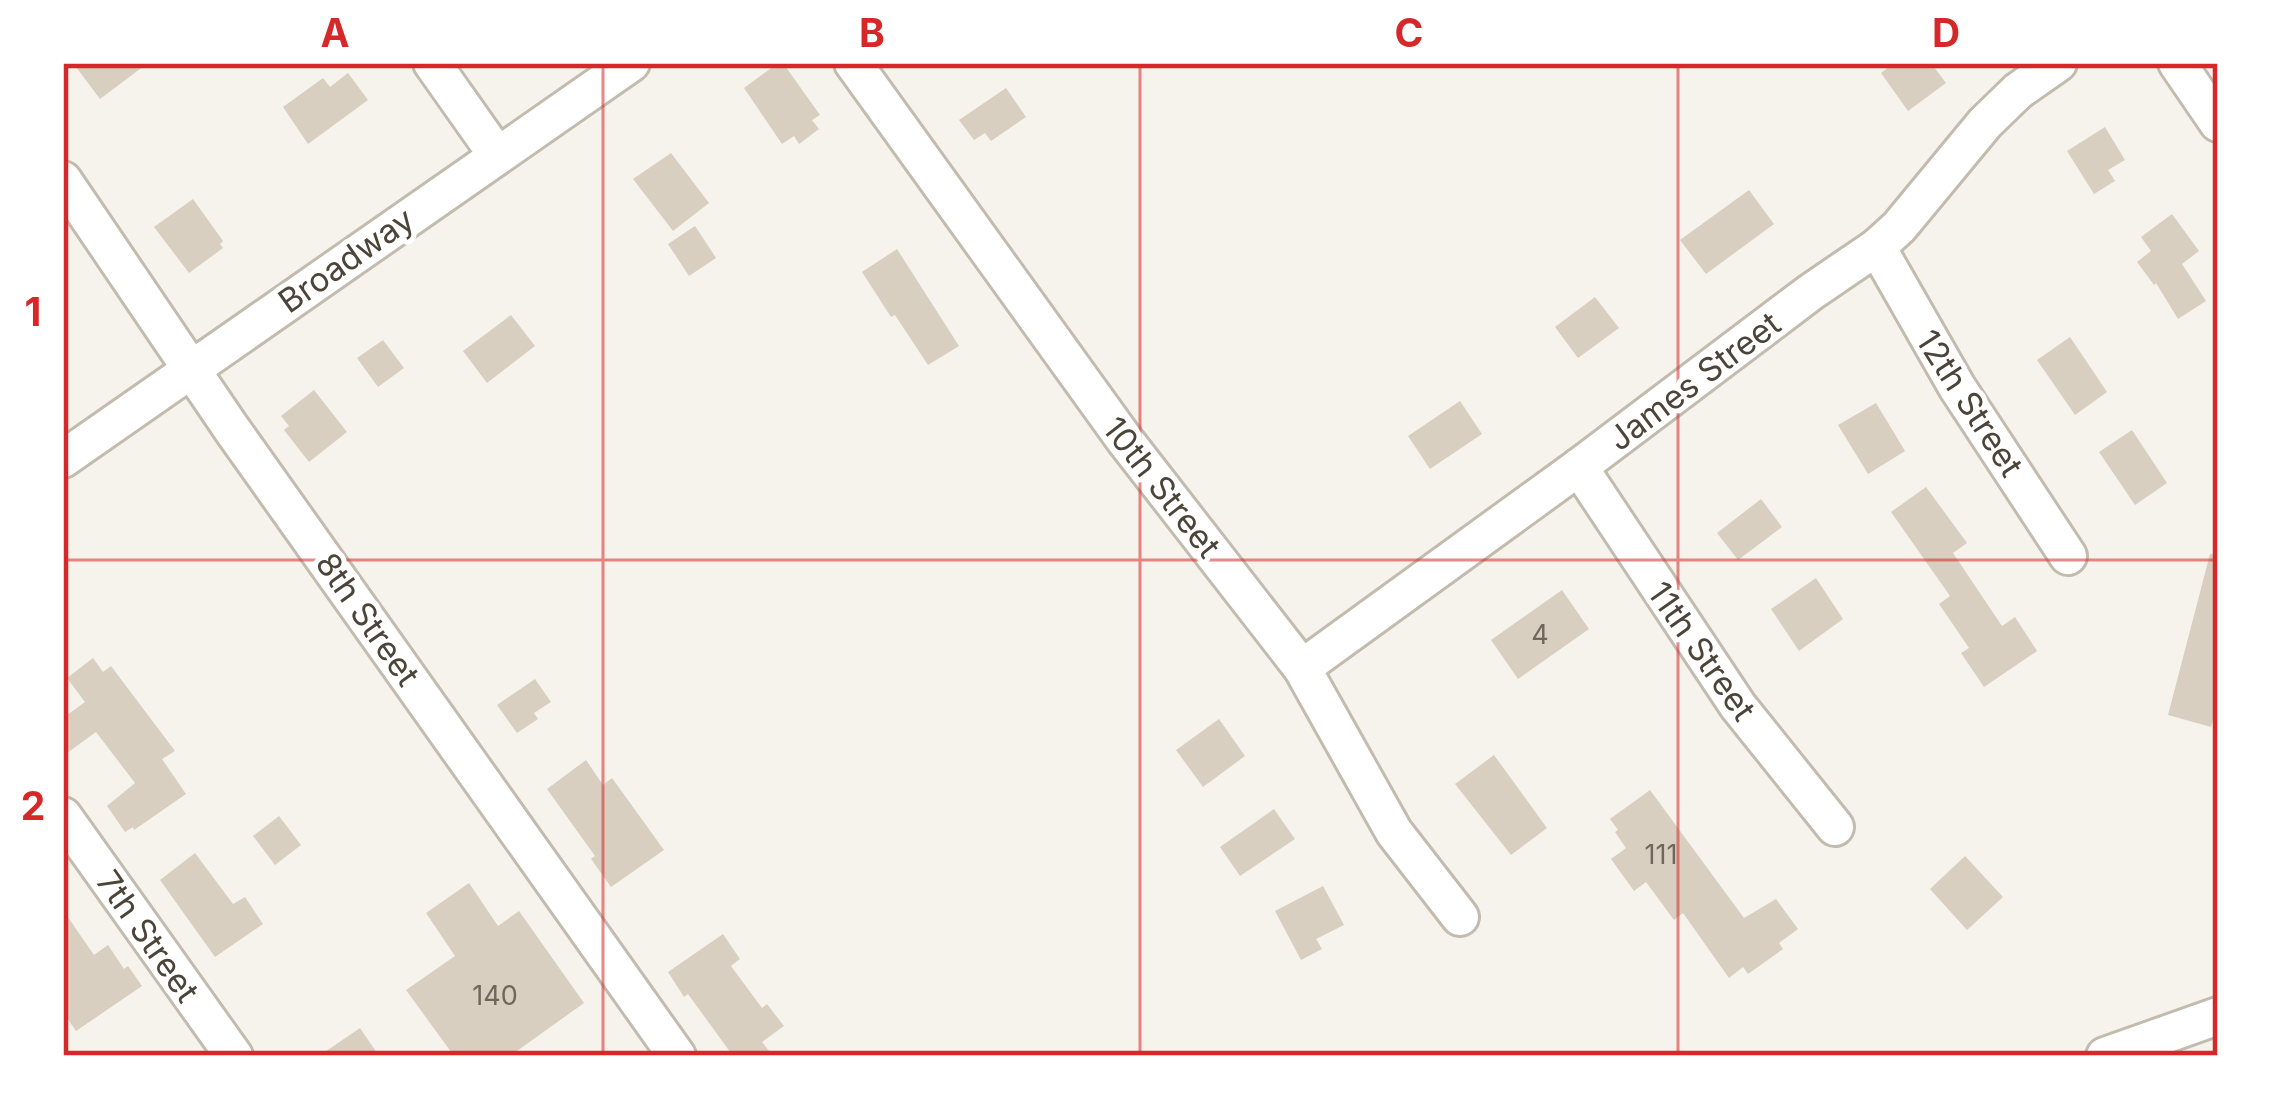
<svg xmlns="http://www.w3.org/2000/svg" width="2281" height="1119" font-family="Inter,sans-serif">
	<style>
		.building { fill: #d8cfc1 }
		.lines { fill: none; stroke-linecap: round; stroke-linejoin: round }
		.minor-casing { stroke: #c2bbae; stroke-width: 42 }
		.minor { stroke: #fff; stroke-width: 36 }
		.grid { fill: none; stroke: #d62828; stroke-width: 3; stroke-opacity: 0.55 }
		.labels { text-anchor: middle; stroke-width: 10; stroke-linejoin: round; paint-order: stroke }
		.number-label { font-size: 27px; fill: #6e675b }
		.street-label { font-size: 33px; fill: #4b4439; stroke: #fff }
		.neatline { fill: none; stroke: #d62828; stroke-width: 4.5 }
		.grid-label { font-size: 39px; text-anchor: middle; font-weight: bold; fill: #d62828 }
	</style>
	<rect width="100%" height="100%" fill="#f6f3ec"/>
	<g class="building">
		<polygon points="73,63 148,63 100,99"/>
		<polygon points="778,63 783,63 820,115 812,120 819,129 799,144 794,136 782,144 744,88"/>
		<polygon points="1894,63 1931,63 1946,83 1908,111 1881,73"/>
		<polygon points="348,73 368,100 308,144 283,107 323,78 330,87"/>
		<polygon points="1006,88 1026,117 991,141 985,133 974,140 959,120"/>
		<polygon points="2105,127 2125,160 2108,170 2115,181 2094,194 2067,151"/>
		<polygon points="671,153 709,203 673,231 633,179"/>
		<polygon points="1749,190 1774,224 1706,274 1680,240"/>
		<polygon points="193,199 223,241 220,244 223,248 189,273 154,227"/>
		<polygon points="2172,214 2199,251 2182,264 2206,301 2178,319 2156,283 2154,285 2137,262 2151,251 2141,237"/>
		<polygon points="695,226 716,258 689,276 668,244"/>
		<polygon points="897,249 959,346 928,365 895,315 891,317 862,272"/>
		<polygon points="1595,297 1619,328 1578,358 1555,327"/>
		<polygon points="511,315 535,346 487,383 463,351"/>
		<polygon points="2070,337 2107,392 2075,415 2037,360"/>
		<polygon points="383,340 404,368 378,387 357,358"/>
		<polygon points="314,390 347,432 309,462 284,430 289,426 281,416"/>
		<polygon points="1460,401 1482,434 1430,469 1408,436"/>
		<polygon points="1876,403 1905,451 1868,474 1838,425"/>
		<polygon points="2132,430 2167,483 2135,505 2099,452"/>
		<polygon points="1926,487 1967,543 1953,553 2002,626 2015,617 2037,651 1984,687 1961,653 1969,648 1939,604 1950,596 1891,512"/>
		<polygon points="1761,499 1782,527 1738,560 1717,533"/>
		<polygon points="2210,554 2218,555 2218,702 2211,727 2168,715"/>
		<polygon points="1816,578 1843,619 1799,651 1771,609"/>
		<polygon points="1562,590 1589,629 1518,679 1491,640"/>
		<polygon points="93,658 103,672 111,666 175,751 162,759 186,794 134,830 133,827 125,832 107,806 135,783 96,732 63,756 63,718 85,702 67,678"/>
		<polygon points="535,679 551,702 534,713 538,719 517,733 497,705"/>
		<polygon points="1219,719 1245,756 1203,787 1176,750"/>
		<polygon points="1494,755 1547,828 1511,855 1455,784"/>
		<polygon points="586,760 603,785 612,778 664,850 611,887 591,859 595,856 547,789"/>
		<polygon points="1650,790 1744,918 1776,899 1798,929 1779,943 1783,949 1748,974 1743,967 1729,978 1683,913 1674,920 1646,882 1634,891 1611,859 1626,848 1615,832 1618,830 1610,819"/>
		<polygon points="1274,809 1295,839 1240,876 1220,847"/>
		<polygon points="279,816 301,845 275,865 253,836"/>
		<polygon points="195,853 233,904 245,897 263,924 215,957 160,880"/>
		<polygon points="1965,856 2003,897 1967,930 1930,889"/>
		<polygon points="469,883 498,926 519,911 584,1003 510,1056 454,1056 406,990 455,956 426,913"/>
		<polygon points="1323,886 1344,925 1316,939 1322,949 1301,960 1275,911"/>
		<polygon points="63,910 94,955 108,945 124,969 128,966 142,986 76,1031 63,1012"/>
		<polygon points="723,934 740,959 731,966 762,1008 767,1004 784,1026 762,1042 773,1056 733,1056 688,994 684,997 668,972"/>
		<polygon points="360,1028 379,1056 319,1056"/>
	</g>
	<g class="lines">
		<g class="minor-casing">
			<g id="minor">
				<polyline points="432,63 497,155"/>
				<polyline points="853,63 1124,439 1302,668 1394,832 1460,917"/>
				<polyline points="2177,63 2218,123"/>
				<polyline points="63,180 231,428 677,1056"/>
				<polyline points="1877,247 1957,387 2068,556"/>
				<polyline points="63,459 631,63"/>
				<polyline points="1579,467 1738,706 1835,827"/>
				<polyline points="1302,668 1579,467 1811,292 1877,247 1899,227 1985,123 2018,91 2058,63"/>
				<polyline points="63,816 234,1056"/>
				<polyline points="2105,1056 2218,1016"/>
			</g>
		</g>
		<use href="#minor" class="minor"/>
	</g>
	<path class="grid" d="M603,63V1056M1140,63V1056M1678,63V1056M63,560H2218"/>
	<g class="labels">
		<g class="number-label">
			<text x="1540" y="644">4</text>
			<text x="1661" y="864">111</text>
			<text x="495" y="1005">140</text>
		</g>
		<g class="street-label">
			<text transform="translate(346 260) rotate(-35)" y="12">Broadway</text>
			<text transform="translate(1694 381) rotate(-37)" y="12">James Street</text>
			<text transform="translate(1970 403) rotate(57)" y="12">12th Street</text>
			<text transform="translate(1162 487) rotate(52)" y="12">10th Street</text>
			<text transform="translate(368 619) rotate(55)" y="12">8th Street</text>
			<text transform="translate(1702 651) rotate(55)" y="12">11th Street</text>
			<text transform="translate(148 936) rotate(55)" y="12">7th Street</text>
		</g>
	</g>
	<rect width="2281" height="1119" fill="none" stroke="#ffffff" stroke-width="132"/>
	<rect x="66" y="66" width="2149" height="987" class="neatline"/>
	<g class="grid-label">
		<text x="335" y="47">A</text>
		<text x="872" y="47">B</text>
		<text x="1409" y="47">C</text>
		<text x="1946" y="47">D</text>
		<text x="33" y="326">1</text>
		<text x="33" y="820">2</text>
	</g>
</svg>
